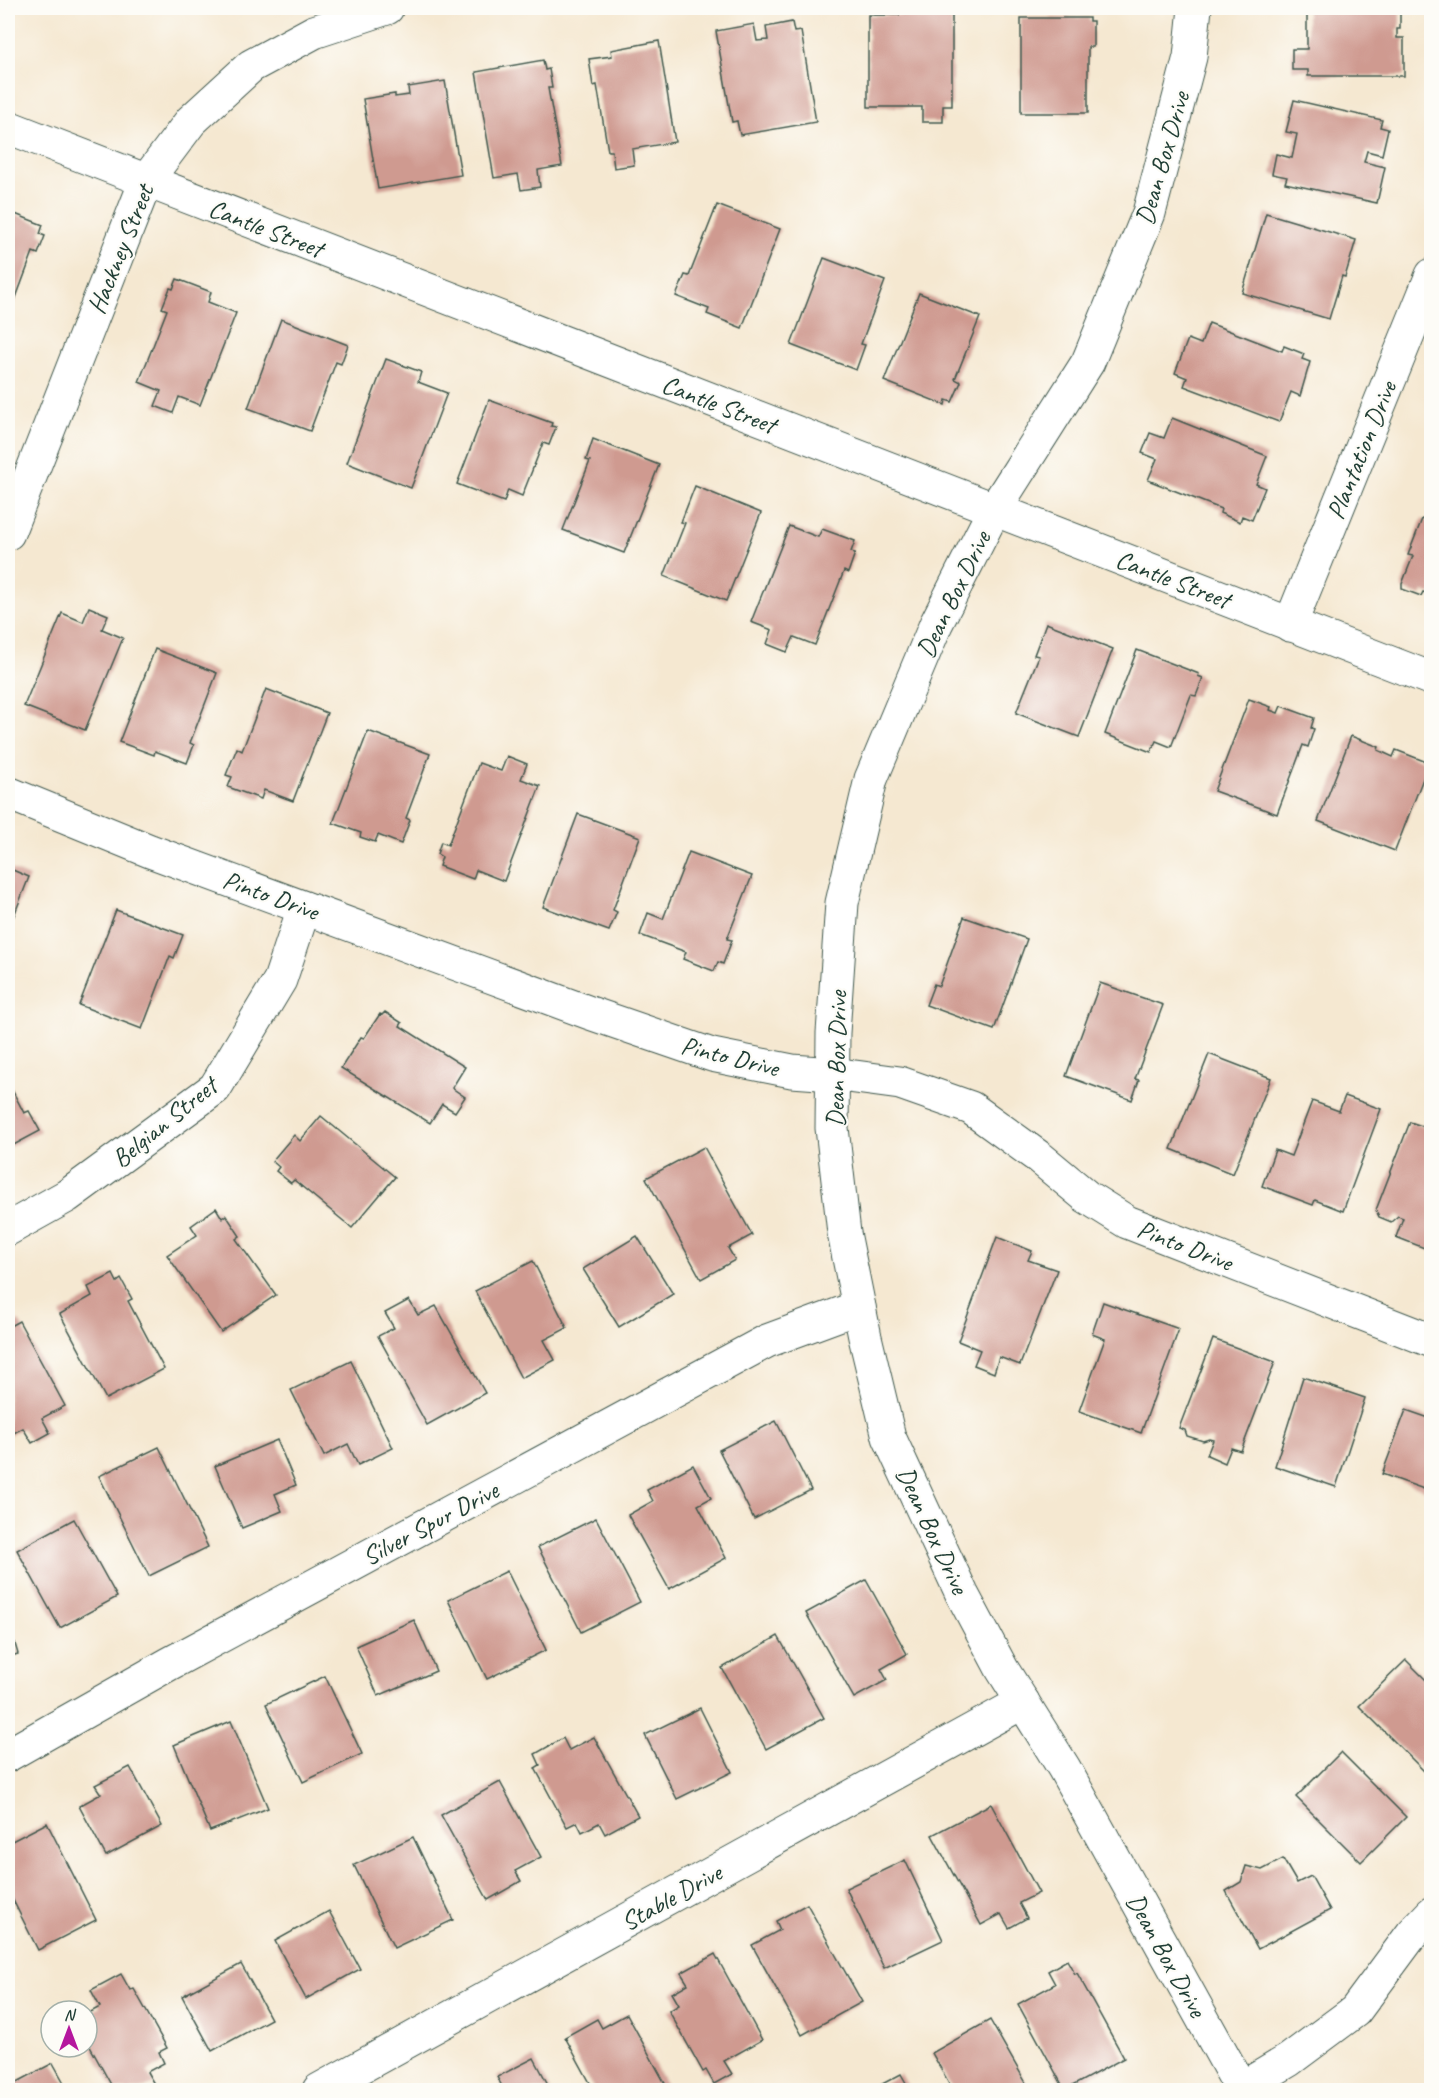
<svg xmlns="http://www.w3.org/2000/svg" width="1439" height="2098" font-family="Caveat,sans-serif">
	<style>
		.building { fill: #cf9a90 }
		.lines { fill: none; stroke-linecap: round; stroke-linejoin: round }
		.minor-casing { stroke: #3f574c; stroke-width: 35 }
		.tertiary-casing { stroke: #3f574c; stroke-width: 35 }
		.minor { stroke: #fff; stroke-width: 33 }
		.tertiary { stroke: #fff; stroke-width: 33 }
		.labels { text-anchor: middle; stroke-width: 4.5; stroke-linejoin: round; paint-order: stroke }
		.street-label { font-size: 26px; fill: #1f3d34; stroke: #fdfcf7 }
	</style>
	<rect width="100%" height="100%" fill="#fdfcf7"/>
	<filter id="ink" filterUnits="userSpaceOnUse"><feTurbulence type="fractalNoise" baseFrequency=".0167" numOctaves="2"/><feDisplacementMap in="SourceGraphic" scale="12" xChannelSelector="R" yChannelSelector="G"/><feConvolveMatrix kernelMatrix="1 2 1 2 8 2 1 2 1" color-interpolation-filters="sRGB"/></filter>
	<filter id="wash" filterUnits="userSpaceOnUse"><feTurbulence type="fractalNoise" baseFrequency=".008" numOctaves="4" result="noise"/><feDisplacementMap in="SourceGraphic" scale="24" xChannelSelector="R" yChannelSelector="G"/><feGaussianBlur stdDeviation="1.35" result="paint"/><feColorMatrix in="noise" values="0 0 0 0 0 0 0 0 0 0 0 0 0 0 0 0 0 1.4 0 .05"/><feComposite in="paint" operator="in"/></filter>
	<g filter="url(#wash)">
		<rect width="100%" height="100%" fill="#f5e8d1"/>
		<g id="blocks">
			<g class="building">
				<polygon points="1307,8 1400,8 1400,29 1397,29 1397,38 1404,38 1404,76 1308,76 1308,70 1292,70 1292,49 1307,49"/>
				<polygon points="899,9 952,9 952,106 943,106 943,122 922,122 922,107 868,107 868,15 899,15"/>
				<polygon points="1021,18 1089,18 1089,21 1093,21 1093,47 1088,47 1088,113 1021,113"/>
				<polygon points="792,22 794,32 801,31 816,122 740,135 737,121 732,122 716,31 754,24 757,41 768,40 766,27"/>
				<polygon points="659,41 675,142 632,149 634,165 614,168 612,151 608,151 597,85 593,86 589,59 612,56 611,50"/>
				<polygon points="543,60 545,70 549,69 552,88 548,88 562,166 538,170 540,187 521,190 518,174 494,178 476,72"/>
				<polygon points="445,81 461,175 378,189 363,99 395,94 395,97 409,95 408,87"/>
				<polygon points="1294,100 1382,120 1380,127 1388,129 1382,155 1367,151 1364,162 1385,167 1377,203 1285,183 1287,177 1272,174 1276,154 1292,158 1297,134 1286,132"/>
				<polygon points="717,205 780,229 742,328 707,314 709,309 676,296 685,275 689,276"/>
				<polygon points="10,212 43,225 40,234 45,236 38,254 33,252 8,319 8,218"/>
				<polygon points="1266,213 1356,240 1345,277 1342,276 1329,319 1242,293"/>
				<polygon points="824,258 885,281 861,344 865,345 856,370 791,345"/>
				<polygon points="177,279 211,292 208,302 236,313 200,405 179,397 173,413 155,406 161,391 139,382 167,310 162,308 170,288 173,289"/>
				<polygon points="919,293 980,317 955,379 961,382 952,402 946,400 945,405 884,381"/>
				<polygon points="281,319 348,345 341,364 336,362 310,431 248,408"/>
				<polygon points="1209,323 1282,351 1284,346 1304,354 1302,359 1310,362 1300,396 1291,392 1279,422 1184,386 1187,378 1175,373 1188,339 1201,344"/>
				<polygon points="386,359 421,372 418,382 447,393 411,488 347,463"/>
				<polygon points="489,400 552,423 551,426 556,427 549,445 543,443 522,496 508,490 504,502 457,484"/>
				<polygon points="1172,418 1267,456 1256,484 1265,488 1252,520 1242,516 1240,522 1220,513 1221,509 1148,480 1157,459 1142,453 1150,433 1164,438"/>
				<polygon points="593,439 659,465 624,553 563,530 590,461 586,460"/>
				<polygon points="695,486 761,513 726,601 664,576 685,523 681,522"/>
				<polygon points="1422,519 1432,523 1432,595 1423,592 1421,596 1402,589 1402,584 1413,556 1408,555"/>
				<polygon points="789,526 818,537 822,529 855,541 851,552 855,553 848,573 844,571 815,645 794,637 787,652 767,644 772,630 751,622"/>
				<polygon points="89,607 108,615 102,629 123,638 85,730 24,706 62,613 83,622"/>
				<polygon points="1046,623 1113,649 1079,737 1016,713 1039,656 1034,655"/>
				<polygon points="155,649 217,673 190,743 194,745 187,763 155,751 154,755 119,742"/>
				<polygon points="1137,650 1199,674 1198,676 1203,678 1196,696 1191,695 1171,747 1156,741 1151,752 1105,734"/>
				<polygon points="266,689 327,713 293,801 264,790 261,799 228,787 232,777 226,775 237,748 242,751"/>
				<polygon points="1249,699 1271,707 1270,710 1278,713 1281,706 1314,718 1311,728 1314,729 1308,747 1303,745 1277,814 1214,791"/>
				<polygon points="368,731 430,754 406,818 410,820 401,844 378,835 375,842 360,837 361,833 333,823"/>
				<polygon points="1351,736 1379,747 1378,750 1393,757 1396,750 1429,763 1395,851 1318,821"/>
				<polygon points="507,756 527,764 521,779 540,786 504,881 476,870 473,879 439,866 442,857 437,854 441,842 448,845 479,763 501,771"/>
				<polygon points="578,814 640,837 613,910 617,912 609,931 543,907"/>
				<polygon points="689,852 752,876 727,939 732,940 723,964 718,962 714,971 683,959 686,952 640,935 648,913 663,919"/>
				<polygon points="8,868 29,877 8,931"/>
				<polygon points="116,910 183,935 174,958 170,956 142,1029 79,1005"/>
				<polygon points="964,917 1027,939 994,1030 926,1005 934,984 939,986"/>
				<polygon points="1100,983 1163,1005 1135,1079 1139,1080 1132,1100 1066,1076"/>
				<polygon points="385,1012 402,1023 400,1026 465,1067 452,1088 465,1097 455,1112 442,1104 430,1123 341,1068 361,1037 364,1038 380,1014 382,1015"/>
				<polygon points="1209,1054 1271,1078 1233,1174 1171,1149"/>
				<polygon points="8,1082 24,1113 29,1111 40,1131 8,1148"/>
				<polygon points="1345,1096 1381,1109 1343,1211 1315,1200 1313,1205 1262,1186 1275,1150 1291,1156 1312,1101 1339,1111"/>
				<polygon points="1432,1112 1432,1251 1396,1237 1403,1218 1398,1216 1391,1222 1379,1217 1376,1210 1410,1122 1425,1127"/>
				<polygon points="321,1116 395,1177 352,1228 294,1180 291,1183 276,1171 279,1167 272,1161 294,1135 300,1141"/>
				<polygon points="704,1147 752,1235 728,1248 735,1260 701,1279 646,1178"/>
				<polygon points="216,1208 222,1218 226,1215 240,1236 236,1239 276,1295 221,1332 167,1255 197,1235 191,1226"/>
				<polygon points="637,1236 673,1294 619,1327 583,1269"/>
				<polygon points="997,1237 1032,1251 1028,1260 1057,1270 1020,1365 999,1357 994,1373 974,1365 980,1350 958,1341"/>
				<polygon points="533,1261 567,1328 544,1340 555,1360 521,1378 475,1291"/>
				<polygon points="113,1274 117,1282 121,1279 132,1299 128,1301 164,1369 106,1399 60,1314 92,1296 88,1287"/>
				<polygon points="409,1300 418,1315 436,1306 485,1393 427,1425 378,1336 394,1328 385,1313"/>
				<polygon points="1103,1302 1179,1329 1141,1433 1079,1411 1105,1339 1092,1334"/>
				<polygon points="19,1321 65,1406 42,1418 50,1433 32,1443 23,1428 8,1436 8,1327"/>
				<polygon points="1213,1339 1275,1362 1241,1451 1231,1448 1225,1463 1207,1455 1213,1440 1209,1439 1203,1441 1187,1436 1185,1430 1179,1428"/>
				<polygon points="351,1361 393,1448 358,1465 348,1444 324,1456 291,1390"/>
				<polygon points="1303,1377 1365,1398 1336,1487 1275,1466"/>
				<polygon points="1406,1410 1432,1419 1432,1492 1382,1474"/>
				<polygon points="776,1421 811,1490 754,1519 719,1450"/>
				<polygon points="277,1440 296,1485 275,1494 282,1511 242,1528 215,1466"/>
				<polygon points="159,1447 208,1547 149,1576 99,1476"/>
				<polygon points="693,1465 711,1498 698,1505 726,1558 669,1589 628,1515 653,1501 647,1490"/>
				<polygon points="596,1518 640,1602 581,1632 538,1547"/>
				<polygon points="74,1519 117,1597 60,1628 17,1550"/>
				<polygon points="507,1571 546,1650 487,1679 448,1600"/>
				<polygon points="866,1580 907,1654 881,1669 887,1680 854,1698 806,1613"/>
				<polygon points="8,1620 18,1654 8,1657"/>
				<polygon points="414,1620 436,1671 378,1696 356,1646"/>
				<polygon points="778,1636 824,1718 766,1749 722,1668"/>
				<polygon points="1406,1660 1432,1686 1432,1772 1428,1775 1359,1706"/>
				<polygon points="325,1676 362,1754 303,1782 266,1704"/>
				<polygon points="700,1708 732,1772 677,1799 645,1735"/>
				<polygon points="231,1721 268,1808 210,1831 174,1745"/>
				<polygon points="594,1737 638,1816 605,1834 599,1823 582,1832 577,1822 567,1827 535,1768 540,1765 535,1754 563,1738 569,1750"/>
				<polygon points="1341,1752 1406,1817 1361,1862 1296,1797"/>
				<polygon points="130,1767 162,1826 106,1856 79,1806 101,1794 95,1785"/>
				<polygon points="500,1782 541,1857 515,1871 521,1881 488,1900 441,1815"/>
				<polygon points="991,1804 1039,1893 1019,1903 1027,1918 1009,1928 1001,1914 981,1925 932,1835"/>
				<polygon points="47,1823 96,1920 38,1950 8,1890 8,1843"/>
				<polygon points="413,1837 453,1920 394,1948 354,1865"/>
				<polygon points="1283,1859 1297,1883 1311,1876 1330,1910 1258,1949 1226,1891 1241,1882 1246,1866 1262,1870"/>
				<polygon points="905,1860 943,1940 884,1968 846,1888"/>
				<polygon points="807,1904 862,2002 802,2035 752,1945 780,1930 776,1921"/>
				<polygon points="329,1911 360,1969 306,1999 275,1941"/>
				<polygon points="715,1954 762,2040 724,2061 732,2074 714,2084 706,2070 703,2072 669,2011 679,2005 672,1993 688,1984 681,1973"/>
				<polygon points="1067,1960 1075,1974 1077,1973 1124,2058 1065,2090 1018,2004 1055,1984 1048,1971"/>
				<polygon points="241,1964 271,2019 212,2051 182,1996"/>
				<polygon points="121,1974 130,1990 134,1989 167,2048 159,2052 164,2063 147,2072 154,2084 141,2090 114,2090 87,2041 87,2014 100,2007 91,1990"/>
				<polygon points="627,2014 668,2089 666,2090 594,2090 565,2037 597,2019 602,2028"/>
				<polygon points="990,2020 1030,2090 953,2090 932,2053"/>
				<polygon points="534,2058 551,2090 498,2090 503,2088 497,2077"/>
				<polygon points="53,2063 68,2090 8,2090 8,2087"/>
				<polygon points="901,2074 910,2090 871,2090"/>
			</g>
		</g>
	</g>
	<g filter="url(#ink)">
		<use href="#blocks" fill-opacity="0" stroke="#3f574c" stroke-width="1.5"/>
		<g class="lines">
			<g class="minor-casing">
				<g id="minor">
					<polyline points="8,127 1432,679"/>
					<polyline points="8,533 146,181 191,121 251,66 314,32 387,8"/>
					<polyline points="1290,625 1432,275"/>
					<polyline points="8,793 150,851 590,1013 712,1055 792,1071 833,1074 900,1083 971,1108 1040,1158 1087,1197 1127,1222 1432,1341"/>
					<polyline points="8,1229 67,1196 215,1088 280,980 304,908"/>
					<polyline points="8,1755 169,1664 767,1341 859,1307"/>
					<polyline points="319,2090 1023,1702"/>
					<polyline points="1239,2090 1289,2060 1355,2011 1412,1934 1432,1913"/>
				</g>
			</g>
			<g class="tertiary-casing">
				<polyline id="tertiary" points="1195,8 1190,57 1149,213 1088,362 994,510 936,624 871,779 842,903 833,1033 832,1128 844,1233 865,1337 889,1437 962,1594 1002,1669 1064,1768 1242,2090"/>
			</g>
			<use href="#minor" class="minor"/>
			<use href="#tertiary" class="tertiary"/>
		</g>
	</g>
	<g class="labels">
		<g class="street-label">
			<text transform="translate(1162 158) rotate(-74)" y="9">Dean Box Drive</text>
			<text transform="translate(266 228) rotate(21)" y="9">Cantle Street</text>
			<text transform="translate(120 249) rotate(-68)" y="9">Hackney Street</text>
			<text transform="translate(719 404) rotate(21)" y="9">Cantle Street</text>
			<text transform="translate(1361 450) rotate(-68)" y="9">Plantation Drive</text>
			<text transform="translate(1173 579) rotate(21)" y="9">Cantle Street</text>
			<text transform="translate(953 594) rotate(-64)" y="9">Dean Box Drive</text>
			<text transform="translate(271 895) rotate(20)" y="9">Pinto Drive</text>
			<text transform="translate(730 1056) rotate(14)" y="9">Pinto Drive</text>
			<text transform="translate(836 1059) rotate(-89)" y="9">Dean Box Drive</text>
			<text transform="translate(164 1122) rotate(-39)" y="9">Belgian Street</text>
			<text transform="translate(1185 1245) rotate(21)" y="9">Pinto Drive</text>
			<text transform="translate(430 1523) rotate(-28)" y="9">Silver Spur Drive</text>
			<text transform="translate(933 1530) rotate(65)" y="9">Dean Box Drive</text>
			<text transform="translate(671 1897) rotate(-29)" y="9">Stable Drive</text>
			<text transform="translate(1167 1955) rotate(61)" y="9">Dean Box Drive</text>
		</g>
	</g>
	<rect width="1439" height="2098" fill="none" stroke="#fdfcf7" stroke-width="30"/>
	<g transform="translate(69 2029)"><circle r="28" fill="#fdfcf7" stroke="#a4b0a9" stroke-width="1.5"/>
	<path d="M0-4.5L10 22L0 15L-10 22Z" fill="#b5179e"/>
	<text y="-9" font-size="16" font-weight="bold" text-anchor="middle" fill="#1f3d34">N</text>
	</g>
</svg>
